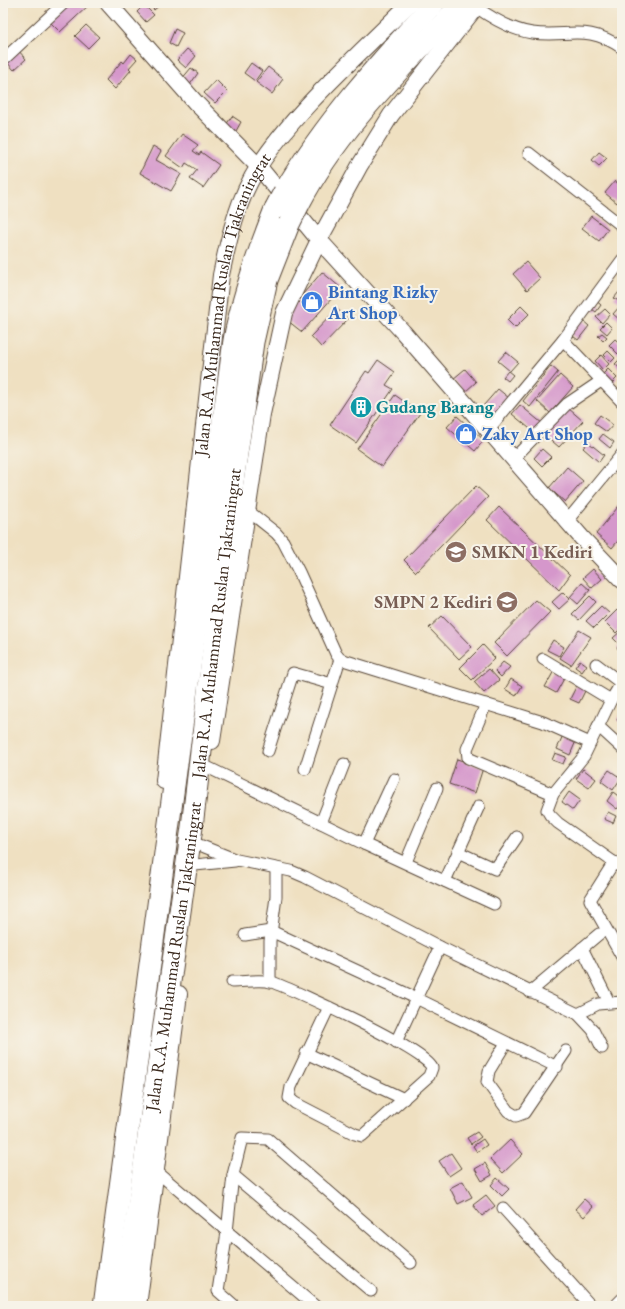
<svg xmlns="http://www.w3.org/2000/svg" width="625" height="1309" font-family="'EB Garamond',serif">
	<style>
		.building { fill: #d597cb }
		.lines { fill: none; stroke-linecap: round; stroke-linejoin: round }
		.street-casing { stroke: #564536; stroke-width: 13 }
		.secondary-casing { stroke: #564536; stroke-width: 18 }
		.highway-casing { stroke: #564536; stroke-width: 23 }
		.street { stroke: #fff; stroke-width: 11 }
		.secondary { stroke: #fff; stroke-width: 16 }
		.highway { stroke: #fff; stroke-width: 21 }
		.highway-bridge-casing { stroke: #564536; stroke-width: 23; stroke-linecap: butt }
		.highway-bridge { stroke: #fff; stroke-width: 21 }
		.labels { text-anchor: middle; stroke-width: 4; stroke-linejoin: round; paint-order: stroke }
		.shop-label { font-size: 18px; font-weight: bold; fill: #366cbe; stroke: #f7f3e8; text-anchor: start }
		.street-label { font-size: 18px; fill: #3b2a1e; stroke: #f7f3e8 }
		.culture-label { font-size: 18px; font-weight: bold; fill: #0d838f; stroke: #f7f3e8; text-anchor: start }
		.education-label { font-size: 18px; font-weight: bold; fill: #785e54; stroke: #f7f3e8; text-anchor: start }
	</style>
	<rect width="100%" height="100%" fill="#f7f3e8"/>
	<filter id="ink" filterUnits="userSpaceOnUse"><feTurbulence type="fractalNoise" baseFrequency=".025" numOctaves="2"/><feDisplacementMap in="SourceGraphic" scale="8" xChannelSelector="R" yChannelSelector="G"/><feConvolveMatrix kernelMatrix="1 2 1 2 8 2 1 2 1" color-interpolation-filters="sRGB"/></filter>
	<filter id="wash" filterUnits="userSpaceOnUse"><feTurbulence type="fractalNoise" baseFrequency=".012" numOctaves="4" result="noise"/><feDisplacementMap in="SourceGraphic" scale="16" xChannelSelector="R" yChannelSelector="G"/><feGaussianBlur stdDeviation="0.9" result="paint"/><feColorMatrix in="noise" values="0 0 0 0 0 0 0 0 0 0 0 0 0 0 0 0 0 1.4 0 .05"/><feComposite in="paint" operator="in"/></filter>
	<g filter="url(#wash)">
		<rect width="100%" height="100%" fill="#efe0c1"/>
		<g id="blocks">
			<g class="building">
				<polygon points="68,3 87,3 89,5 60,32 49,21"/>
				<polygon points="148,3 162,3 154,10"/>
				<polygon points="144,5 154,15 146,22 137,12"/>
				<polygon points="86,25 99,37 88,48 75,36"/>
				<polygon points="175,29 183,33 176,47 169,43"/>
				<polygon points="17,49 26,59 14,70 5,60"/>
				<polygon points="187,49 196,56 186,68 177,60"/>
				<polygon points="131,54 137,59 129,68 131,70 115,89 106,80 122,61 124,63"/>
				<polygon points="251,63 262,71 255,81 244,73"/>
				<polygon points="268,67 283,79 272,94 256,82"/>
				<polygon points="191,68 198,73 189,86 181,80"/>
				<polygon points="216,80 227,91 215,103 204,93"/>
				<polygon points="232,116 241,122 236,131 226,125"/>
				<polygon points="182,134 198,145 193,151 199,155 201,152 219,165 203,188 190,179 197,170 186,163 183,168 166,156"/>
				<polygon points="153,146 161,151 156,160 181,174 171,191 140,173"/>
				<polygon points="599,152 607,158 599,166 592,160"/>
				<polygon points="615,181 622,187 622,197 617,203 605,193"/>
				<polygon points="591,216 608,229 599,241 582,228"/>
				<polygon points="526,262 540,278 527,290 513,274"/>
				<polygon points="322,272 341,288 302,332 283,317"/>
				<polygon points="619,292 622,295 622,300 620,302 614,298"/>
				<polygon points="594,299 601,305 596,312 588,306"/>
				<polygon points="521,306 529,314 515,328 507,320"/>
				<polygon points="620,306 622,308 620,320 613,314"/>
				<polygon points="337,309 348,319 321,347 311,336"/>
				<polygon points="605,309 610,314 602,323 596,317"/>
				<polygon points="581,319 589,326 578,340 569,333"/>
				<polygon points="606,322 612,328 607,334 600,328"/>
				<polygon points="602,333 607,337 603,341 598,336"/>
				<polygon points="615,339 622,345 622,349 618,354 609,345"/>
				<polygon points="608,351 615,358 611,362 604,355"/>
				<polygon points="506,352 518,362 510,371 498,361"/>
				<polygon points="601,355 609,364 603,370 595,361"/>
				<polygon points="621,358 622,359 622,370 615,364"/>
				<polygon points="378,360 395,372 386,385 393,389 356,443 330,425 366,371 369,373"/>
				<polygon points="551,366 558,372 530,407 523,401"/>
				<polygon points="465,369 476,382 465,392 453,379"/>
				<polygon points="608,369 617,378 611,384 602,375"/>
				<polygon points="508,371 513,375 508,381 503,377"/>
				<polygon points="560,375 573,387 550,413 537,401"/>
				<polygon points="498,389 509,398 493,416 483,406"/>
				<polygon points="395,395 420,413 382,467 357,449"/>
				<polygon points="520,405 543,424 535,433 512,414"/>
				<polygon points="568,408 583,421 559,447 545,435"/>
				<polygon points="600,415 613,425 607,432 594,423"/>
				<polygon points="457,416 484,440 475,451 447,427"/>
				<polygon points="603,434 614,442 610,448 599,439"/>
				<polygon points="588,442 604,455 599,462 583,448"/>
				<polygon points="542,449 551,457 542,466 534,458"/>
				<polygon points="567,467 583,481 565,502 549,488"/>
				<polygon points="476,486 488,497 416,572 404,560"/>
				<polygon points="622,502 622,536 612,548 596,534"/>
				<polygon points="499,507 570,575 559,590 487,520"/>
				<polygon points="593,569 602,579 592,588 583,578"/>
				<polygon points="582,583 590,590 578,604 570,597"/>
				<polygon points="563,592 570,599 559,609 552,602"/>
				<polygon points="590,596 596,602 579,620 572,614"/>
				<polygon points="536,600 550,612 507,656 494,643"/>
				<polygon points="601,606 609,613 594,628 586,621"/>
				<polygon points="617,610 622,615 622,627 616,633 605,622"/>
				<polygon points="442,616 472,647 459,659 429,628"/>
				<polygon points="579,630 591,637 571,665 560,658"/>
				<polygon points="622,630 622,640 618,643 613,638"/>
				<polygon points="553,640 564,647 559,656 547,650"/>
				<polygon points="622,642 622,653 617,648"/>
				<polygon points="483,645 495,658 472,680 460,668"/>
				<polygon points="580,660 587,665 582,672 575,667"/>
				<polygon points="503,662 510,667 501,677 495,671"/>
				<polygon points="489,669 499,680 484,693 474,682"/>
				<polygon points="555,669 566,675 556,693 545,687"/>
				<polygon points="511,679 522,686 516,696 505,689"/>
				<polygon points="577,685 586,689 579,703 570,699"/>
				<polygon points="622,713 622,724 617,720"/>
				<polygon points="563,735 576,741 570,755 557,749"/>
				<polygon points="555,753 566,757 563,764 552,760"/>
				<polygon points="457,759 483,768 475,793 449,784"/>
				<polygon points="583,769 596,779 589,788 576,779"/>
				<polygon points="609,770 621,778 613,790 601,781"/>
				<polygon points="569,792 580,800 573,810 562,802"/>
				<polygon points="613,792 622,799 622,803 617,809 607,801"/>
				<polygon points="608,812 616,816 613,823 604,819"/>
				<polygon points="477,1132 481,1137 471,1144 467,1138"/>
				<polygon points="483,1139 487,1145 477,1152 473,1146"/>
				<polygon points="510,1140 523,1154 503,1173 490,1159"/>
				<polygon points="451,1153 461,1168 449,1176 439,1161"/>
				<polygon points="485,1163 492,1175 482,1181 475,1169"/>
				<polygon points="497,1178 509,1189 502,1196 491,1185"/>
				<polygon points="463,1181 472,1197 458,1204 450,1188"/>
				<polygon points="486,1195 495,1206 482,1216 473,1205"/>
				<polygon points="584,1199 593,1207 584,1217 575,1209"/>
			</g>
		</g>
	</g>
	<g filter="url(#ink)">
		<use href="#blocks" fill-opacity="0" stroke="#564536" stroke-width="1"/>
		<g class="lines">
			<g class="street-casing">
				<g id="street">
					<path d="M476,7C493,19 512,30 532,33C568,38 586,23 622,48"/>
					<polyline points="3,60 64,3"/>
					<polyline points="529,153 622,226"/>
					<polyline points="563,340 622,402"/>
					<polyline points="488,430 563,340 622,260"/>
					<polyline points="513,459 567,404 601,381"/>
					<polyline points="247,510 276,533 283,541 299,572 336,654 340,659 543,722 590,743"/>
					<polyline points="567,521 622,454"/>
					<polyline points="543,659 611,700"/>
					<polyline points="596,664 621,683"/>
					<polyline points="622,682 611,700 584,756 553,794 547,810 550,815 558,823 622,868"/>
					<polyline points="486,704 467,749 468,758 553,794"/>
					<polyline points="598,726 622,748"/>
					<polyline points="268,751 293,673 332,684"/>
					<polyline points="207,767 364,844 494,904"/>
					<polyline points="305,769 340,659"/>
					<polyline points="321,823 344,764"/>
					<polyline points="197,844 237,860 291,871 305,877 440,947 578,1014 593,1030 602,1048"/>
					<polyline points="364,844 394,779"/>
					<polyline points="458,852 495,869 517,837"/>
					<polyline points="406,862 437,788"/>
					<polyline points="614,862 590,900 622,957"/>
					<polyline points="195,865 235,861"/>
					<polyline points="445,881 479,806"/>
					<polyline points="245,935 271,931 416,998 557,1067"/>
					<polyline points="582,948 609,1002"/>
					<path d="M232,982C244,982 261,979 272,982C294,990 428,1051 432,1068L429,1076L362,1136L355,1134L295,1103L289,1098L291,1087L329,1007"/>
					<polyline points="270,982 270,941 276,897 276,868"/>
					<polyline points="530,992 599,934"/>
					<polyline points="578,1014 598,1004 622,1002"/>
					<polyline points="396,1042 440,947"/>
					<polyline points="506,1043 489,1071 487,1082 508,1111 516,1116 524,1113 566,1051"/>
					<polyline points="306,1053 404,1099"/>
					<polyline points="156,1171 315,1306"/>
					<polyline points="233,1175 371,1291"/>
					<polyline points="503,1208 591,1306"/>
					<polyline points="235,1306 218,1291 227,1232 233,1175 242,1138 268,1139 411,1263"/>
					<polyline points="615,1306 622,1299"/>
				</g>
			</g>
			<g class="secondary-casing">
				<g id="secondary">
					<polyline points="108,3 196,103 259,167 319,240 403,332 582,538 622,580"/>
					<polyline points="212,741 262,414 284,313 319,240 360,165 391,115 479,3"/>
					<path id="s1" d="M164,781L221,275C229,237 238,198 259,166C297,108 360,54 410,3"/>
					<polyline points="138,1306 179,994"/>
				</g>
			</g>
			<g class="highway-casing">
				<g id="highway">
					<path d="M284,192C325,122 379,63 434,3"/>
					<path d="M299,204C339,127 404,66 462,3"/>
					<path d="M104,1306L234,340C243,294 258,252 275,209"/>
					<path id="s2" d="M124,1306L192,827L232,489L253,342L267,280L289,224"/>
				</g>
			</g>
			<use href="#street" class="street"/>
			<use href="#secondary" class="secondary"/>
			<use href="#highway" class="highway"/>
			<g class="highway-bridge-casing">
				<g id="highway-bridge">
					<polyline points="275,209 284,192"/>
					<polyline points="289,224 299,204"/>
				</g>
			</g>
			<use href="#highway-bridge" class="highway-bridge"/>
		</g>
	</g>
	<defs>
		<g id="shop-disc" transform="scale(1.15)"><circle r="9.5" fill="#3f7fe0" stroke="#f7f3e8"/><path d="M-5-2.5h2.3a2.7 3.5 0 0 1 5.4 0H5L5.5 6h-11ZM-1.5-2.5h3a1.5 2.3 0 0 0-3 0Z" fill="#fff"/></g>
		<g id="building-disc" transform="scale(1.15)"><circle r="9.5" fill="#0f9aa8" stroke="#f7f3e8"/><path d="M-4-6H4V6H1V3H-1V6H-4ZM-2.5-4.3h1.7v1.8h-1.7ZM.8-4.3h1.7v1.8H.8ZM-2.5-1h1.7V.8h-1.7ZM.8-1h1.7V.8H.8Z" fill="#fff"/></g>
		<g id="school-disc" transform="scale(1.15)"><circle r="9.5" fill="#8d6e63" stroke="#f7f3e8"/><path d="M0-5L7-2L0 1L-7-2ZM-4 1L0 2.5L4 1V4Q0 6-4 4Z" fill="#fff"/></g>
	</defs>
	<g fill-rule="evenodd">
		<use href="#shop-disc" x="312" y="302"/>
		<use href="#building-disc" x="361" y="407"/>
		<use href="#shop-disc" x="466" y="434"/>
		<use href="#school-disc" x="456" y="552"/>
		<use href="#school-disc" x="507" y="602"/>
	</g>
	<g class="labels">
		<g class="shop-label">
			<text x="328" y="298">Bintang Rizky<tspan x="328" dy="21">Art Shop</tspan></text>
			<text x="482" y="440">Zaky Art Shop</text>
		</g>
		<g class="street-label">
			<text dy="6" stroke="none"><textPath href="#s1" startOffset="483">Jalan R.A. Muhammad Ruslan Tjakraningrat</textPath></text>
			<text dy="6" stroke="none"><textPath href="#s2" startOffset="689">Jalan R.A. Muhammad Ruslan Tjakraningrat</textPath></text>
			<text dy="6" stroke="none"><textPath href="#s2" startOffset="353">Jalan R.A. Muhammad Ruslan Tjakraningrat</textPath></text>
		</g>
		<g class="culture-label">
			<text x="376" y="413">Gudang Barang</text>
		</g>
		<g class="education-label">
			<text x="472" y="558">SMKN 1 Kediri</text>
			<text x="492" y="608" text-anchor="end">SMPN 2 Kediri</text>
		</g>
	</g>
	<rect width="625" height="1309" fill="none" stroke="#f7f3e8" stroke-width="16"/>
</svg>
